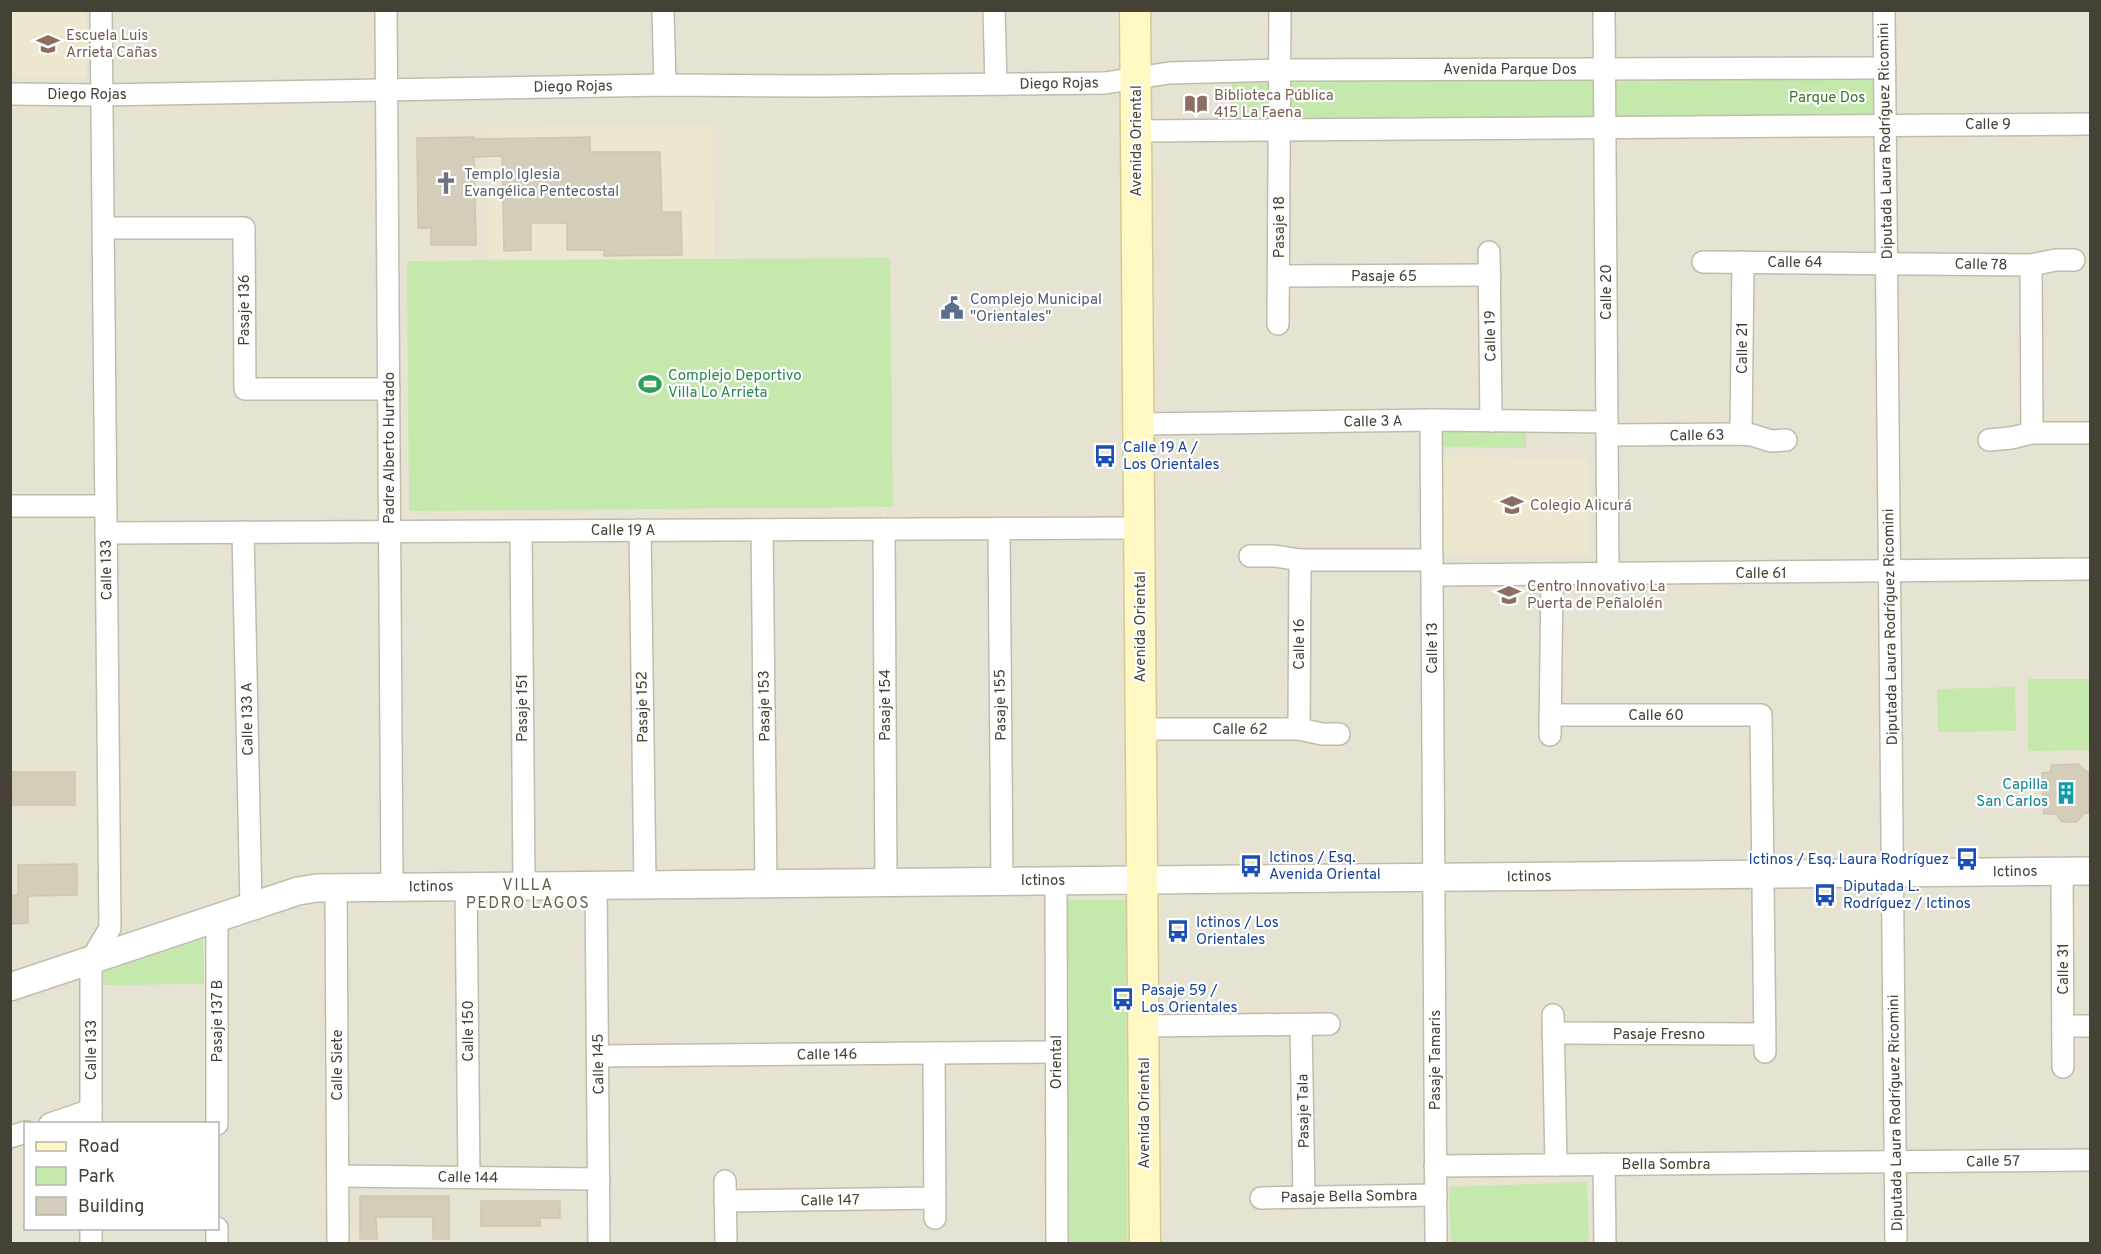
<svg xmlns="http://www.w3.org/2000/svg" width="2101" height="1254" font-family="Overpass,sans-serif">
	<style>
		.residential { fill: #e7e3d3; fill-rule: evenodd }
		.education { fill: #ece7ce }
		.green { fill: #c5e8ad }
		.building { fill: #d4cdba; stroke: #cfc6ad; stroke-width: 1.5 }
		.lines { fill: none; stroke-linecap: round; stroke-linejoin: round }
		.minor-casing { stroke: #c1bcaa; stroke-width: 24 }
		.tertiary-casing { stroke: #c1bcaa; stroke-width: 30 }
		.secondary-casing { stroke: #d3cb94; stroke-width: 33 }
		.minor { stroke: #fff; stroke-width: 21 }
		.tertiary { stroke: #fff; stroke-width: 27 }
		.secondary { stroke: #fff8c2; stroke-width: 30 }
		.labels { text-anchor: middle; stroke-width: 4.5; stroke-linejoin: round; paint-order: stroke }
		.education-label { font-size: 15px; fill: #785e54; stroke: #fff; text-anchor: start }
		.street-label { font-size: 15px; fill: #454134; stroke: #fff }
		.park-label { font-size: 15px; fill: #3b7727; stroke: #fff }
		.worship-label { font-size: 15px; fill: #5b616d; stroke: #fff; text-anchor: start }
		.service-label { font-size: 15px; fill: #4e5e75; stroke: #fff; text-anchor: start }
		.leisure-label { font-size: 15px; fill: #27864d; stroke: #fff; text-anchor: start }
		.transit-label { font-size: 15px; fill: #164399; stroke: #fff; text-anchor: start }
		.culture-label { font-size: 15px; fill: #0d838f; stroke: #fff; text-anchor: end }
		.neighbourhood-label { font-size: 16px; letter-spacing: 1.5px; fill: #68604c; stroke: #fff }
	</style>
	<rect width="100%" height="100%" fill="#f3f0e5"/>
	<path class="residential" d="M10,11H2090V1243H11ZM26,1124H218V1228H26Z"/>
	<g class="education">
		<polygon points="10,11 85,11 86,78 11,78"/>
		<polygon points="708,124 712,129 714,259 488,258 487,128"/>
		<polygon points="1437,456 1589,458 1588,555 1436,553"/>
	</g>
	<g class="green">
		<polygon points="1880,75 1880,118 1230,124 1232,83"/>
		<polygon points="890,258 893,507 409,511 407,261"/>
		<polygon points="1439,426 1526,426 1526,448 1439,447"/>
		<polygon points="2028,679 2090,679 2090,750 2028,751"/>
		<polygon points="2015,687 2016,731 1938,732 1937,689"/>
		<polygon points="1062,900 1126,900 1127,1243 1063,1243"/>
		<polygon points="203,928 204,984 103,985 103,966"/>
		<polygon points="1587,1182 1589,1243 1451,1243 1449,1187"/>
	</g>
	<g class="building">
		<polygon points="474,137 474,139 590,137 590,152 660,152 662,212 681,212 682,255 604,256 604,250 567,250 567,223 531,223 531,250 504,251 502,156 474,157 476,245 431,245 431,228 418,228 417,138"/>
		<polygon points="2078,764 2085,771 2089,772 2089,813 2084,813 2077,822 2062,822 2056,814 2044,814 2042,773 2050,772 2052,765"/>
		<polygon points="10,772 75,772 75,805 13,805"/>
		<polygon points="77,864 77,895 28,896 28,923 10,924 10,895 18,895 18,865"/>
		<polygon points="360,1196 449,1196 449,1239 433,1239 433,1217 376,1217 377,1239 360,1239"/>
		<polygon points="481,1201 560,1201 560,1218 540,1218 540,1226 481,1226"/>
	</g>
	<g class="lines">
		<g class="minor-casing">
			<g id="minor">
				<polyline points="386,10 392,886"/>
				<polyline points="663,10 665,85"/>
				<polyline points="994,10 996,84"/>
				<polyline points="1604,10 1608,574"/>
				<polyline points="1884,10 1896,1244"/>
				<polyline points="10,94 101,95 665,85 819,86 1105,83 1169,73 1281,70 1885,68"/>
				<polyline points="1136,131 2090,124"/>
				<polyline points="103,228 244,228 245,389 389,389"/>
				<polyline points="1489,252 1491,421"/>
				<polyline points="1703,262 2031,265 2056,260 2074,260"/>
				<polyline points="2031,265 2032,433"/>
				<polyline points="1279,276 1490,275"/>
				<polyline points="1278,324 1280,10"/>
				<polyline points="1431,420 1436,1244"/>
				<polyline points="1139,424 1431,420 1607,422"/>
				<polyline points="1741,434 1743,262"/>
				<polyline points="1607,435 1741,434 1752,435 1771,441 1786,440"/>
				<polyline points="1989,440 2011,438 2032,433 2090,433"/>
				<polyline points="10,506 105,506"/>
				<polyline points="884,529 886,882"/>
				<polyline points="999,529 1002,881"/>
				<polyline points="640,530 645,884"/>
				<polyline points="762,530 766,883"/>
				<polyline points="521,531 524,885"/>
				<polyline points="243,532 251,907"/>
				<polyline points="106,533 1140,528"/>
				<polyline points="1250,556 1275,556 1300,560 1432,560"/>
				<polyline points="1432,575 2090,569"/>
				<polyline points="1550,715 1761,715 1765,1052"/>
				<polyline points="1141,729 1299,729 1322,734 1339,734"/>
				<polyline points="1299,729 1300,560"/>
				<polyline points="1550,735 1552,574"/>
				<polyline points="2062,871 2063,1067"/>
				<polyline points="1056,880 1057,1244"/>
				<polyline points="596,884 599,1244"/>
				<polyline points="466,885 469,1177"/>
				<polyline points="336,887 338,1244"/>
				<polyline points="1553,1015 1556,1165"/>
				<polyline points="1301,1025 1304,1197"/>
				<polyline points="1143,1026 1329,1024"/>
				<polyline points="2063,1026 2090,1026"/>
				<polyline points="1553,1033 1765,1034"/>
				<polyline points="934,1053 935,1218"/>
				<polyline points="598,1056 1056,1052"/>
				<polyline points="50,1124 91,1110"/>
				<polyline points="91,1124 91,960 110,928 101,10"/>
				<polyline points="217,1124 217,918"/>
				<polyline points="10,1137 26,1132"/>
				<polyline points="1604,1164 1605,1244"/>
				<polyline points="1435,1166 2090,1160"/>
				<polyline points="338,1176 599,1179"/>
				<polyline points="725,1181 726,1244"/>
				<polyline points="1261,1198 1436,1195"/>
				<polyline points="725,1201 935,1198"/>
				<polyline points="91,1228 91,1244"/>
				<polyline points="217,1244 217,1228"/>
			</g>
		</g>
		<g class="tertiary-casing">
			<polyline id="tertiary" points="10,987 298,891 317,888 2090,871"/>
		</g>
		<g class="secondary-casing">
			<polyline id="secondary" points="1135,10 1145,1244"/>
		</g>
		<use href="#minor" class="minor"/>
		<use href="#tertiary" class="tertiary"/>
		<use href="#secondary" class="secondary"/>
	</g>
	<defs>
		<g id="school-bare" transform="scale(1.8)"><path d="M0-5L7-2L0 1L-7-2ZM-4 1L0 2.5L4 1V4Q0 6-4 4Z" fill="#8d6e63" stroke="#fff" stroke-width="2.5" paint-order="stroke"/></g>
		<g id="library-bare" transform="scale(1.8)"><path d="M-6-4Q-3-5.5-.7-3.5V5Q-3 3-6 4ZM6-4Q3-5.5 .7-3.5V5Q3 3 6 4Z" fill="#8d6e63" stroke="#fff" stroke-width="2.5" paint-order="stroke"/></g>
		<g id="church-bare" transform="scale(1.8)"><path d="M-1.2-6h2.4v3.5h3.3v2.4h-3.3V6h-2.4V-.1h-3.3v-2.4h3.3Z" fill="#6b7280" stroke="#fff" stroke-width="2.5" paint-order="stroke"/></g>
		<g id="civic-bare" transform="scale(1.8)"><path d="M-.6-6.5H3V-4.5H.6V-3L4-1V1h2V6H-6V1h2V-1L-.6-3ZM-1.2 2.5V6h2.4V2.5Z" fill="#5c6f8a" stroke="#fff" stroke-width="2.5" paint-order="stroke"/></g>
		<g id="stadium-bare" transform="scale(1.8)"><path d="M0-5a6.5 5 0 1 0 0 10a6.5 5 0 1 0 0-10ZM-3.5-1.8h7v3.6h-7Z" fill="#2e9e5b" stroke="#fff" stroke-width="2.5" paint-order="stroke"/></g>
		<g id="bus-bare" transform="scale(1.8)"><path d="M-5-6H5V4H4V6H2V4H-2V6H-4V4H-5ZM-3.5-4V0h7V-4ZM-3.5 1.2v1.5H-2V1.2ZM2 1.2v1.5H3.5V1.2Z" fill="#1a4fb4" stroke="#fff" stroke-width="2.5" paint-order="stroke"/></g>
		<g id="building-bare" transform="scale(1.8)"><path d="M-4-6H4V6H1V3H-1V6H-4ZM-2.5-4.3h1.7v1.8h-1.7ZM.8-4.3h1.7v1.8H.8ZM-2.5-1h1.7V.8h-1.7ZM.8-1h1.7V.8H.8Z" fill="#0f9aa8" stroke="#fff" stroke-width="2.5" paint-order="stroke"/></g>
	</defs>
	<g fill-rule="evenodd">
		<use href="#school-bare" x="48" y="44"/>
		<use href="#library-bare" x="1196" y="104"/>
		<use href="#church-bare" x="446" y="183"/>
		<use href="#civic-bare" x="952" y="308"/>
		<use href="#stadium-bare" x="650" y="384"/>
		<use href="#bus-bare" x="1105" y="456"/>
		<use href="#school-bare" x="1512" y="505"/>
		<use href="#school-bare" x="1509" y="595"/>
		<use href="#building-bare" x="2066" y="793"/>
		<use href="#bus-bare" x="1967" y="859"/>
		<use href="#bus-bare" x="1251" y="866"/>
		<use href="#bus-bare" x="1825" y="895"/>
		<use href="#bus-bare" x="1178" y="931"/>
		<use href="#bus-bare" x="1123" y="999"/>
	</g>
	<g class="labels">
		<g class="education-label">
			<text x="66" y="40">Escuela Luis<tspan x="66" dy="17">Arrieta Cañas</tspan></text>
			<text x="1214" y="100">Biblioteca Pública<tspan x="1214" dy="17">415 La Faena</tspan></text>
			<text x="1530" y="510">Colegio Alicurá</text>
			<text x="1527" y="591">Centro Innovativo La<tspan x="1527" dy="17">Puerta de Peñalolén</tspan></text>
		</g>
		<g class="street-label">
			<text x="1510" y="74">Avenida Parque Dos</text>
			<text transform="translate(1059 83) rotate(-1)" y="5">Diego Rojas</text>
			<text transform="translate(573 86) rotate(-1)" y="5">Diego Rojas</text>
			<text x="87" y="99">Diego Rojas</text>
			<text x="1988" y="129">Calle 9</text>
			<text transform="translate(1136 141) rotate(-90)" y="5">Avenida Oriental</text>
			<text transform="translate(1885 141) rotate(-91)" y="5">Diputada Laura Rodríguez Ricomini</text>
			<text transform="translate(1279 227) rotate(-90)" y="5">Pasaje 18</text>
			<text x="1795" y="267">Calle 64</text>
			<text transform="translate(1981 264) rotate(1)" y="5">Calle 78</text>
			<text x="1384" y="281">Pasaje 65</text>
			<text transform="translate(1606 292) rotate(-90)" y="5">Calle 20</text>
			<text transform="translate(244 310) rotate(-90)" y="5">Pasaje 136</text>
			<text transform="translate(1490 336) rotate(-91)" y="5">Calle 19</text>
			<text transform="translate(1742 348) rotate(-90)" y="5">Calle 21</text>
			<text transform="translate(1373 421) rotate(-1)" y="5">Calle 3 A</text>
			<text transform="translate(1697 435) rotate(-1)" y="5">Calle 63</text>
			<text transform="translate(389 448) rotate(-90)" y="5">Padre Alberto Hurtado</text>
			<text x="623" y="535">Calle 19 A</text>
			<text transform="translate(106 570) rotate(-91)" y="5">Calle 133</text>
			<text x="1761" y="578">Calle 61</text>
			<text transform="translate(1140 627) rotate(-90)" y="5">Avenida Oriental</text>
			<text transform="translate(1890 627) rotate(-91)" y="5">Diputada Laura Rodríguez Ricomini</text>
			<text transform="translate(1299 644) rotate(-90)" y="5">Calle 16</text>
			<text transform="translate(1432 648) rotate(-90)" y="5">Calle 13</text>
			<text transform="translate(885 705) rotate(-90)" y="5">Pasaje 154</text>
			<text transform="translate(1000 705) rotate(-91)" y="5">Pasaje 155</text>
			<text transform="translate(764 706) rotate(-91)" y="5">Pasaje 153</text>
			<text transform="translate(642 707) rotate(-91)" y="5">Pasaje 152</text>
			<text transform="translate(522 708) rotate(-90)" y="5">Pasaje 151</text>
			<text x="1656" y="720">Calle 60</text>
			<text transform="translate(247 719) rotate(-91)" y="5">Calle 133 A</text>
			<text x="1240" y="734">Calle 62</text>
			<text transform="translate(2015 871) rotate(-1)" y="5">Ictinos</text>
			<text transform="translate(1529 876) rotate(-1)" y="5">Ictinos</text>
			<text x="1043" y="885">Ictinos</text>
			<text transform="translate(431 886) rotate(-1)" y="5">Ictinos</text>
			<text transform="translate(2063 969) rotate(-90)" y="5">Calle 31</text>
			<text transform="translate(217 1021) rotate(-90)" y="5">Pasaje 137 B</text>
			<text transform="translate(468 1031) rotate(-90)" y="5">Calle 150</text>
			<text x="1659" y="1039">Pasaje Fresno</text>
			<text transform="translate(91 1050) rotate(-90)" y="5">Calle 133</text>
			<text transform="translate(827 1054) rotate(-1)" y="5">Calle 146</text>
			<text transform="translate(1435 1060) rotate(-90)" y="5">Pasaje Tamaris</text>
			<text transform="translate(1056 1062) rotate(-90)" y="5">Oriental</text>
			<text transform="translate(598 1064) rotate(-91)" y="5">Calle 145</text>
			<text transform="translate(337 1065) rotate(-90)" y="5">Calle Siete</text>
			<text transform="translate(1303 1111) rotate(-91)" y="5">Pasaje Tala</text>
			<text transform="translate(1144 1113) rotate(-90)" y="5">Avenida Oriental</text>
			<text transform="translate(1895 1113) rotate(-91)" y="5">Diputada Laura Rodríguez Ricomini</text>
			<text transform="translate(1993 1161) rotate(-1)" y="5">Calle 57</text>
			<text x="1666" y="1169">Bella Sombra</text>
			<text transform="translate(468 1177) rotate(1)" y="5">Calle 144</text>
			<text transform="translate(1349 1196) rotate(-1)" y="5">Pasaje Bella Sombra</text>
			<text transform="translate(830 1200) rotate(-1)" y="5">Calle 147</text>
		</g>
		<g class="park-label">
			<text x="1827" y="102">Parque Dos</text>
		</g>
		<g class="worship-label">
			<text x="464" y="179">Templo Iglesia<tspan x="464" dy="17">Evangélica Pentecostal</tspan></text>
		</g>
		<g class="service-label">
			<text x="970" y="304">Complejo Municipal<tspan x="970" dy="17">"Orientales"</tspan></text>
		</g>
		<g class="leisure-label">
			<text x="668" y="380">Complejo Deportivo<tspan x="668" dy="17">Villa Lo Arrieta</tspan></text>
		</g>
		<g class="transit-label">
			<text x="1123" y="452">Calle 19 A /<tspan x="1123" dy="17">Los Orientales</tspan></text>
			<text x="1269" y="862">Ictinos / Esq.<tspan x="1269" dy="17">Avenida Oriental</tspan></text>
			<text x="1949" y="864" text-anchor="end">Ictinos / Esq. Laura Rodríguez</text>
			<text x="1843" y="891">Diputada L.<tspan x="1843" dy="17">Rodríguez / Ictinos</tspan></text>
			<text x="1196" y="927">Ictinos / Los<tspan x="1196" dy="17">Orientales</tspan></text>
			<text x="1141" y="995">Pasaje 59 /<tspan x="1141" dy="17">Los Orientales</tspan></text>
		</g>
		<g class="culture-label">
			<text x="2048" y="789">Capilla<tspan x="2048" dy="17">San Carlos</tspan></text>
		</g>
		<g class="neighbourhood-label">
			<text x="528" y="890">VILLA<tspan x="528" dy="18">PEDRO LAGOS</tspan></text>
		</g>
	</g>
	<rect width="2101" height="1254" fill="none" stroke="#454134" stroke-width="24"/>
	<rect x="24" y="1122" width="195" height="108" fill="#ffffff" stroke="#b5b3ae" stroke-width="1.5"/>
	<rect x="36" y="1142" width="30" height="9" fill="#fff8c2" stroke="#b5b3ae" stroke-width="1.5"/>
	<text x="78" y="1152" font-size="18" fill="#454134">Road</text>
	<rect x="36" y="1167" width="30" height="18" fill="#c5e8ad" stroke="#b5b3ae" stroke-width="1.5"/>
	<text x="78" y="1182" font-size="18" fill="#454134">Park</text>
	<rect x="36" y="1197" width="30" height="18" fill="#d4cdba" stroke="#b5b3ae" stroke-width="1.5"/>
	<text x="78" y="1212" font-size="18" fill="#454134">Building</text>
</svg>
